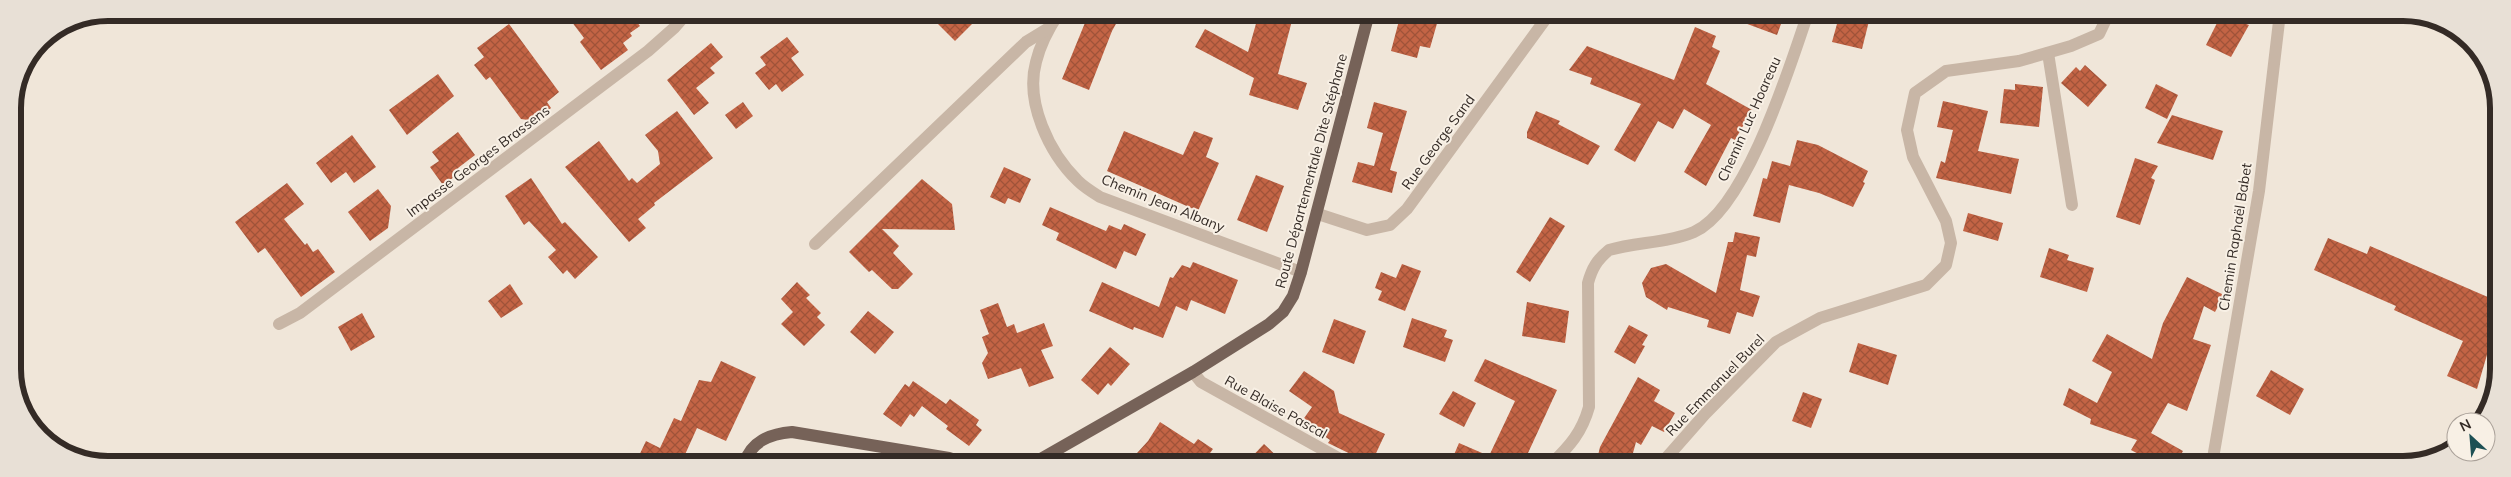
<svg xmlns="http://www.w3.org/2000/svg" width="2511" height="477" font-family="Mulish,sans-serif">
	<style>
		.building { fill: url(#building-cross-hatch) }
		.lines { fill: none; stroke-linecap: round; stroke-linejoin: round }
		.minor { stroke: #c8b6a6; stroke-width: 12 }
		.major { stroke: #766258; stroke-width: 12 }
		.labels { text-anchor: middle; stroke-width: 4; stroke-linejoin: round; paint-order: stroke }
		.street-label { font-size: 14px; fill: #342b26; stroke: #f8f0e5 }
		.rim { fill: none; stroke: #342b26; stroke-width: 6 }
	</style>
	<defs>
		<pattern id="building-cross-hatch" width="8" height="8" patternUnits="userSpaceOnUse" patternTransform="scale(1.25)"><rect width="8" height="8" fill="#c36445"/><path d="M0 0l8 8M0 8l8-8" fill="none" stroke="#9f5339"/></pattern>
	</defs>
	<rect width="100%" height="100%" fill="#f0e6d9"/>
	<g class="building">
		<polygon points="565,13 630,13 640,26 630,33 632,36 623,43 628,50 601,70 580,42 584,38"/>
		<polygon points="927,13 983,13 955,41"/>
		<polygon points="1089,13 1122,13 1112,31 1089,90 1062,79"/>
		<polygon points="1259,13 1294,13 1278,74 1307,83 1298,110 1249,95 1254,78 1195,47 1205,29 1248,52"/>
		<polygon points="1401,13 1440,13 1430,48 1420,46 1417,58 1391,51"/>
		<polygon points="1724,13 1785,13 1777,35 1723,15"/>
		<polygon points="1840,13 1871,13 1862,49 1832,42"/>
		<polygon points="2222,13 2244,13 2241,22 2249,25 2231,57 2206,45"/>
		<polygon points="509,24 559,92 547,102 551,108 535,121 521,119 490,77 486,80 474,65 484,57 477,48"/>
		<polygon points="1695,27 1716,36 1712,47 1720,51 1706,84 1752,110 1735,140 1731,138 1706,186 1684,172 1711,125 1684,109 1673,129 1658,121 1635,162 1614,150 1641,104 1590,84 1592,78 1569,70 1587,46 1674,80"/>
		<polygon points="787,37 799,52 791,58 804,75 782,92 776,84 769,90 755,73 766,65 760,57"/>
		<polygon points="711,43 723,57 710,68 715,73 696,88 709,103 694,115 667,80"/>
		<polygon points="2085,65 2107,85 2088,107 2061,83 2076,67 2080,71"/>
		<polygon points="438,74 454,96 407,135 389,110"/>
		<polygon points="2015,84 2043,87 2039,127 2000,123 2004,89 2015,90"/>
		<polygon points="2156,84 2178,95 2167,119 2145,108"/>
		<polygon points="1943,101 1988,111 1978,151 2019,159 2011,194 1936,178 1941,161 1945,163 1953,130 1937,127"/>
		<polygon points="743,102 753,116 736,129 725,115"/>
		<polygon points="1374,102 1407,111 1390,170 1397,172 1392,193 1352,182 1358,162 1374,166 1383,133 1367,128"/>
		<polygon points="677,111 713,158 654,203 655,205 638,219 646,228 629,242 565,167 599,141 629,181 632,178 637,183 660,164 658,151 645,135"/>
		<polygon points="1536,111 1560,121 1558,124 1600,146 1588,165 1527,138 1527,132"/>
		<polygon points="2172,115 2223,131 2213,160 2157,143"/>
		<polygon points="1124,131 1183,155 1194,131 1213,138 1206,157 1219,163 1198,211 1107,171"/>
		<polygon points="458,132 475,155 458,168 461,172 443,185 430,167 439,161 432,152"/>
		<polygon points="352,135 376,167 354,183 346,172 331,183 316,163"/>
		<polygon points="1797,140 1818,145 1868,171 1863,182 1865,183 1853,207 1819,193 1789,185 1780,223 1753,216 1763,178 1767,179 1772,161 1790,166"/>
		<polygon points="2135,158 2158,166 2151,178 2155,180 2140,225 2116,217"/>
		<polygon points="1004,167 1031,179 1020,203 1008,198 1005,204 990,197"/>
		<polygon points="1256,175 1284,186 1267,232 1237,220"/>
		<polygon points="531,178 562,224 565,222 598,257 575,279 567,270 563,274 548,257 556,250 529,221 524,225 505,196"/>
		<polygon points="922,179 952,204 955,230 882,229 899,246 893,253 913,274 898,289 892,289 872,270 869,272 849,252"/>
		<polygon points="287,183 304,204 284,219 305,245 307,243 313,252 318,249 335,272 301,297 265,248 258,253 235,222"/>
		<polygon points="378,189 391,206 388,228 370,241 348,212"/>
		<polygon points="1050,207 1106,231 1109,225 1121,230 1124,224 1146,234 1136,256 1124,251 1116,269 1056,240 1059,233 1042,225"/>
		<polygon points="1968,213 2003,223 1998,241 1963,231"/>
		<polygon points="1550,217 1565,226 1530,282 1516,272"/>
		<polygon points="1735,232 1760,237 1756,257 1747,255 1740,290 1760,296 1753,317 1737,312 1730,334 1707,327 1709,320 1668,307 1667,310 1646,297 1642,283 1651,268 1666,264 1716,293 1728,242 1733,242"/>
		<polygon points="2328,238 2367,254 2370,246 2497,301 2496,324 2477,389 2447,376 2463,341 2394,310 2396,306 2314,270"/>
		<polygon points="2049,248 2069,255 2067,260 2094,268 2087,292 2040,277"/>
		<polygon points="1193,262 1238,280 1225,314 1191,300 1187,311 1176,306 1163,338 1134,327 1133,330 1089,311 1102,282 1159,307 1170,277 1173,278 1182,265 1190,268"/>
		<polygon points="1402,264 1421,271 1405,311 1378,300 1382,291 1375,288 1381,272 1396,278"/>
		<polygon points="2187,277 2224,295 2215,312 2204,306 2193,339 2211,345 2187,411 2168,403 2151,433 2183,451 2176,464 2157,464 2131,450 2137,440 2090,424 2091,419 2063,405 2069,388 2097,403 2112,372 2092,361 2107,334 2152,359 2163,323"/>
		<polygon points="797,282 810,295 806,298 821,313 817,317 825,325 804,346 781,324 793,312 781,299"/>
		<polygon points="510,284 523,304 501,318 488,301"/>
		<polygon points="1527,302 1569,311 1565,343 1522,336"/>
		<polygon points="998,303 1007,327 1014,324 1017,333 1044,323 1053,346 1041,350 1054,378 1029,387 1021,368 988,379 982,363 988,353 982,337 989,334 980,310"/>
		<polygon points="868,311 894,332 875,354 850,332"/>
		<polygon points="362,313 375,337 351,351 338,327"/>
		<polygon points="1412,318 1447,330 1444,337 1453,340 1445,362 1403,347"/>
		<polygon points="1334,319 1366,331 1354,364 1322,352"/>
		<polygon points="1629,325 1648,335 1642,345 1645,346 1635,364 1614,352"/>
		<polygon points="1858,343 1897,355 1888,385 1849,372"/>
		<polygon points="1110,347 1130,364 1111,386 1108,383 1098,395 1081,380"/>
		<polygon points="1485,359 1557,390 1523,464 1450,464 1459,443 1489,456 1515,401 1474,381"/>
		<polygon points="721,361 756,377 726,441 697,428 683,459 694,464 635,464 646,441 660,448 674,418 681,421 699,380 711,382"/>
		<polygon points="2271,370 2304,389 2290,415 2256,396"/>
		<polygon points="1304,371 1334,391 1339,413 1385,434 1371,464 1328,443 1330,440 1302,421 1312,407 1289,391"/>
		<polygon points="1638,377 1660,390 1654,401 1675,413 1664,432 1652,426 1641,445 1636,442 1630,464 1596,464 1600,447"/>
		<polygon points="913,381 946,404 950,399 979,420 976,425 982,430 969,446 946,429 948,426 922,406 914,417 910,414 901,427 883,414 905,384 909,387"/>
		<polygon points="1453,391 1476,403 1464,427 1439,414"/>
		<polygon points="1803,392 1822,399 1811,428 1792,421"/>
		<polygon points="1160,422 1194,444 1198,439 1213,449 1202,464 1127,464 1148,441"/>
		<polygon points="1264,444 1285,464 1245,464"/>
	</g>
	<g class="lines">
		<g class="minor">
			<path d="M1059,13C1049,28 1040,45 1036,62C1025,102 1049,153 1078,181C1084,187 1092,192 1100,197L1301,272"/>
			<polyline points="2048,53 2072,205"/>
			<polyline points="1318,214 1367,230 1390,225 1407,209 1550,13"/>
			<polyline points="815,244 1026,42 1049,28"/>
			<polyline points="279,324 300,313 648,51 674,28 687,13"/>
			<polyline points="1193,372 1201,382 1349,464"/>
			<path d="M1551,464C1570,446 1582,432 1589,407L1588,283C1592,268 1597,260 1609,250C1636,242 1668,243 1694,232C1746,209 1790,66 1808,13"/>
			<polyline points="1661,464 1705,414 1776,342 1820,318 1926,285 1946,265 1951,243 1946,221 1913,157 1907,130 1915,93 1946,71 2019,61 2071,46 2099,34 2109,13"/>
			<polyline points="2212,464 2259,191 2280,13"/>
		</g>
		<g class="major">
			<path d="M744,464C751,441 770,434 792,432L949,458L967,464"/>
			<polyline points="1032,464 1193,372 1269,324 1283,312 1293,296 1301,272 1369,13"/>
		</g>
	</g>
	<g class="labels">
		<g class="street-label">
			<text transform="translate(1749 119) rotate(-66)" y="5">Chemin Luc Hoareau</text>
			<text transform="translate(1438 142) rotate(-54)" y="5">Rue George Sand</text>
			<text transform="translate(478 161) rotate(-37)" y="5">Impasse Georges Brassens</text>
			<text transform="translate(1311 171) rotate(-75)" y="5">Route Départementale Dite Stéphane</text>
			<text transform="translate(1163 203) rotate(22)" y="5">Chemin Jean Albany</text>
			<text transform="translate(2235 237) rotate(-81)" y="5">Chemin Raphaël Babet</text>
			<text transform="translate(1715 385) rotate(-46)" y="5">Rue Emmanuel Burel</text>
			<text transform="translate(1276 407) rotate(29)" y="5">Rue Blaise Pascal</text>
		</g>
	</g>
	<path d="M0 0H2511V477H0ZM108 21H2403A87 87 0 0 1 2490 108V369A87 87 0 0 1 2403 456H108A87 87 0 0 1 21 369V108A87 87 0 0 1 108 21Z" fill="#e8e0d6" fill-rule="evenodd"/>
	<path class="rim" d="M108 21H2403A87 87 0 0 1 2490 108V369A87 87 0 0 1 2403 456H108A87 87 0 0 1 21 369V108A87 87 0 0 1 108 21Z"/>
	<g transform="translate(2471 437) rotate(334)"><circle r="24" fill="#f8f0e5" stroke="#aaa199"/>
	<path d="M0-4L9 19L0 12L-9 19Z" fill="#1d5054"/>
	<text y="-8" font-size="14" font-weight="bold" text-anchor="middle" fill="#342b26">N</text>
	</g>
</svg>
